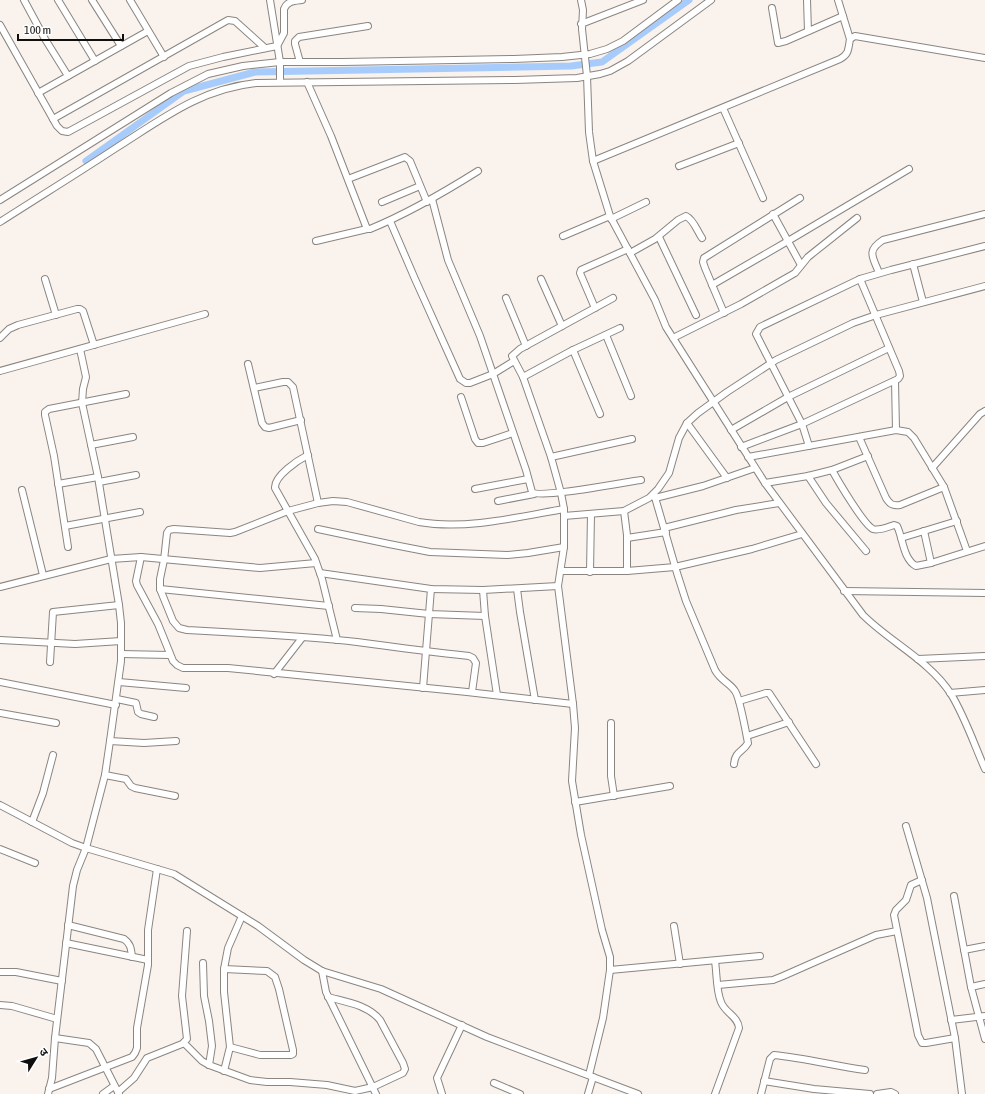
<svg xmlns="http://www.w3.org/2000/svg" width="985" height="1094" font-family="'Asap Condensed','Noto Sans Devanagari',sans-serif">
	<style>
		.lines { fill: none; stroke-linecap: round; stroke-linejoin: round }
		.canal { stroke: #a7ccfb; stroke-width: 7 }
		.street-casing { stroke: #8b8580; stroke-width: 8 }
		.street { stroke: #fff; stroke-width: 6 }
	</style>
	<rect width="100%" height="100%" fill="#f9f2ed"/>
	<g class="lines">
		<polyline class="canal" points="86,161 184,91 255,72 571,66 602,62 689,0"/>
		<g class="street-casing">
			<g id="street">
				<polyline points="24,0 45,39 68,76"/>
				<polyline points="58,0 95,61"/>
				<polyline points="92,0 121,46"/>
				<polyline points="130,0 164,57"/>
				<polyline points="270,0 280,62 280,82"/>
				<path d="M581,0L583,10L582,29L587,76L589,132L593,161L610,216L655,300L666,327L765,483L863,615C890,642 930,661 951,694C965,717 974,744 985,769"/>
				<polyline points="807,0 808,31"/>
				<polyline points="838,0 850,39"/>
				<polyline points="772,8 778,43 786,41 843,16"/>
				<polyline points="581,24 643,0"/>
				<path d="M0,25L57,126L62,131L68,132L189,66L223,57L277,46L284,33V9C287,1 294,1 302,0"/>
				<polyline points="300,62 295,44 295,41 299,37 368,26"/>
				<path d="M307,82L331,136L367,229H370C409,213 443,193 478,171"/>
				<polyline points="38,93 148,31"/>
				<polyline points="723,108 763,198"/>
				<polyline points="53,119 228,20 235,21 265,48"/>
				<path d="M593,161L840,59C849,54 848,50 850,39L855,36L985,58"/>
				<polyline points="679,166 739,143"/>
				<polyline points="348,179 405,157 410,161 427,202"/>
				<path d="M432,199L448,260L480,336L526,470L532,492C540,499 625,482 641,480"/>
				<polyline points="0,200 171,93 208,74 243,66 280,62 343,62 514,59 562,57 590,54 607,49 623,41 678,0"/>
				<polyline points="382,202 420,186"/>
				<polyline points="773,214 801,265"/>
				<polyline points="611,219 646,202"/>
				<polyline points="390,221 415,279 460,379 466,383 470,383 493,374 514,361"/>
				<path d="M0,222C39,197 78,173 116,148C162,119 200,89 256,83L515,80L577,78L600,74L610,71L628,61L711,0"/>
				<polyline points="563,236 610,216"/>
				<polyline points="659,237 696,315"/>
				<polyline points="316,241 367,229"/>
				<path d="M630,253L655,239L678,220L686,216C694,220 697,231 702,238"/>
				<polyline points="913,264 923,302"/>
				<path d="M879,273C873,257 866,251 883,240L985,214"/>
				<polyline points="45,279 56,315"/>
				<polyline points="541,279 562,326"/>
				<polyline points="712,285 788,241 909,169"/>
				<polyline points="506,298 526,346"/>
				<polyline points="595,308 580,273 581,270 628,249"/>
				<polyline points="724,313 705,268 703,262 704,258 800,198"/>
				<polyline points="606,335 631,396"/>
				<polyline points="0,338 9,329 18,325 77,309 80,309 83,311 94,345"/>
				<polyline points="673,338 741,304 795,273 808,257 857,218"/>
				<polyline points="573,350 600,414"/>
				<polyline points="248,364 262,423 265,427 269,428 301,420"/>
				<polyline points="0,371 205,314"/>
				<polyline points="523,377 573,350 620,328"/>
				<polyline points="895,381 896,430"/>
				<polyline points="254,388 283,382 288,382 293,387 318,503"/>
				<polyline points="461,397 475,439 478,443 483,443 513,433"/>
				<polyline points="687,423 727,478"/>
				<polyline points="731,430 788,397 889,348"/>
				<path d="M859,437L886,498C890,504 892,506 900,505L944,487"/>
				<polyline points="91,445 133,437"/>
				<polyline points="809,446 802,424 756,334 760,327 860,279 891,270 985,246"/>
				<polyline points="741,447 802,424 898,379 900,376 899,371 860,279"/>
				<path d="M308,455C298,460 274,476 275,488L315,559L322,579L337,640"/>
				<polyline points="551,457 632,439"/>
				<polyline points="748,457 896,430 908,432 914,438 944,487 967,551"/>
				<polyline points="932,468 980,414 985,411"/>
				<path d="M832,470C838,481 864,525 873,529C879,531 888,527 894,525L897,526C903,538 903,559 916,566L931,563L985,546"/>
				<polyline points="808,476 826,503 866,551"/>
				<polyline points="99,482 136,475"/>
				<polyline points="765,483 808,476 832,470 868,456"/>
				<polyline points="58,484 98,477"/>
				<polyline points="475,489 528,479"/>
				<polyline points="22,490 43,575"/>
				<path d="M654,494L677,573L686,601L715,670C721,681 729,682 735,691C740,698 746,733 748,743C743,752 735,751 734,764"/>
				<polyline points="655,498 703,486 755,468"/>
				<polyline points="498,501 534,494"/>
				<polyline points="624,511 627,535 627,571"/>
				<polyline points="564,516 624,511 649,498 658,489 669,473 679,438 687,423 698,413 727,392 776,360 853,323 876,315 985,286"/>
				<polyline points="65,526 140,512"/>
				<polyline points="664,528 736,510 779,503"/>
				<polyline points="318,529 389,544 430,552 507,555 528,553 564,547"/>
				<polyline points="924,531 931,563"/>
				<polyline points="627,538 666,532"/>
				<polyline points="901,538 957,521"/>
				<polyline points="68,547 54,456 45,415 45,412 49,409 126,394"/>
				<polyline points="141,557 136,581 137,585 158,624 173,661 177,665 183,668 228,668 467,692 573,704"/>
				<polyline points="562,571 627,571 675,567 752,549 802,534"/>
				<polyline points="590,572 591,514"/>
				<polyline points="320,573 431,589 483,590 558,586"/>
				<polyline points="0,587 111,559 141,557 260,568 316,563"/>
				<polyline points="160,589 329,606"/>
				<polyline points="517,589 520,612 535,700"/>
				<polyline points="483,590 485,616 497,695"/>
				<polyline points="844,591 985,593"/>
				<polyline points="355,608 381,609 429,614 485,616"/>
				<polyline points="0,640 75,644 121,641"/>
				<polyline points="121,654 170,655"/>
				<polyline points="918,659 985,656"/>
				<polyline points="50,662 53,612 119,605"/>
				<polyline points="274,674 302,638"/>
				<polyline points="0,682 116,705"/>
				<polyline points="119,682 186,688"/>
				<polyline points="423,688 431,589"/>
				<path d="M472,692L476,663L473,658L469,656C432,652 394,647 357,642C301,636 244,633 187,630L179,628L173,621L160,589V579L164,560L167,533L169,530L174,529L230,533L235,532L288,511L318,503L333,501L347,502L419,522C466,530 518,517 564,509"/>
				<polyline points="950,693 985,690"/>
				<polyline points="117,699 136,703 138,712 141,714 154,717"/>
				<polyline points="739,701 766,693 769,693 816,764"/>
				<polyline points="0,713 56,723"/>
				<polyline points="611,723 611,776 614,796"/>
				<polyline points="747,736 789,722"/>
				<polyline points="110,741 144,743 176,741"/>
				<polyline points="105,775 126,779 131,786 135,788 175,796"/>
				<polyline points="575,802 670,786"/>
				<polyline points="0,805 72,843 86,848 174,874 258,926 304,960 322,971 381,989 487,1037 638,1094"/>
				<polyline points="32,822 43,793 53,755"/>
				<polyline points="906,826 927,898 955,1038 962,1094"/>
				<polyline points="0,849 35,863"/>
				<polyline points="922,880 911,885 906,900 896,910 894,915 918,1035 922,1043 926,1043 955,1038"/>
				<polyline points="954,896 971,987 985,1039"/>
				<path d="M68,925L124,939C131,944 131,949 132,957"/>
				<polyline points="674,926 680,964"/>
				<polyline points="66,943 148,960"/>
				<polyline points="964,950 985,946"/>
				<polyline points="203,963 204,996 209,1021 212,1046 209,1065"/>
				<polyline points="224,969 267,971 275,977 279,989 293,1050 293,1054 291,1055 260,1055 230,1047"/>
				<polyline points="610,970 760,956"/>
				<polyline points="322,971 326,992 376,1094"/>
				<polyline points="0,972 16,972 62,981"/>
				<polyline points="718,985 773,980 783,976 876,935 897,931"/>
				<polyline points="971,987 985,984"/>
				<polyline points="0,1005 12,1006 57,1019"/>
				<polyline points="951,1020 985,1016"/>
				<polyline points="55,1038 89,1043 96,1049 119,1094"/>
				<path d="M184,1043L202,1061L209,1065L250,1080L267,1082H290L327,1085L355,1091L373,1087L403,1073L405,1069L403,1063L380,1020C368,1005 346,1002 328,997"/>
				<polyline points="224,1071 230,1047 224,992 224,969 228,948 242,916"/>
				<polyline points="589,1075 603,1018 610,970 610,957 602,930 581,835 572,781 575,728 573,704 558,586 564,547 564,509 561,493 551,457 523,377 512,356 520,349 613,298"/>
				<polyline points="764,1081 814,1089 870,1094"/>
				<polyline points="494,1083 520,1094"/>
				<polyline points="49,1089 132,1057 135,1053 137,1048 137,1028 148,965 148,930 157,869"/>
				<polyline points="118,1092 134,1078 147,1058 182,1044 187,1039 182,996 187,931"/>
				<polyline points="48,1094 52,1078 55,1038 73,886 77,870 86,848 105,775 110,741 121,661 121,623 119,605 98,477 82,403 83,389 86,377 80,349"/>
				<polyline points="103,1094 114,1086"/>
				<polyline points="442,1094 437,1078 462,1025"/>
				<polyline points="588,1094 593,1077"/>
				<path d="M715,1094L739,1028C738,1016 725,1013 721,1002C716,990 717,974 715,961"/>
				<path d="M761,1094L770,1059L774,1055C805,1058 835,1066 865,1070"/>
				<polyline points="877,1094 891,1092 895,1094"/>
			</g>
		</g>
		<use href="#street" class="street"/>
	</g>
	<g transform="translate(36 1058) rotate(53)" stroke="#ffffff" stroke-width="3" paint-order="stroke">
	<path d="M0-3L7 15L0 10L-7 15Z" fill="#100e0d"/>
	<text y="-6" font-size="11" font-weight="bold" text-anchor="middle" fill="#100e0d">उ</text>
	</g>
	<path d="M18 34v6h105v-6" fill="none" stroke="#100e0d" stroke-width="2"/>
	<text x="24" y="34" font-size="12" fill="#100e0d" stroke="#ffffff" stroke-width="3" paint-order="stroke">100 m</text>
</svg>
